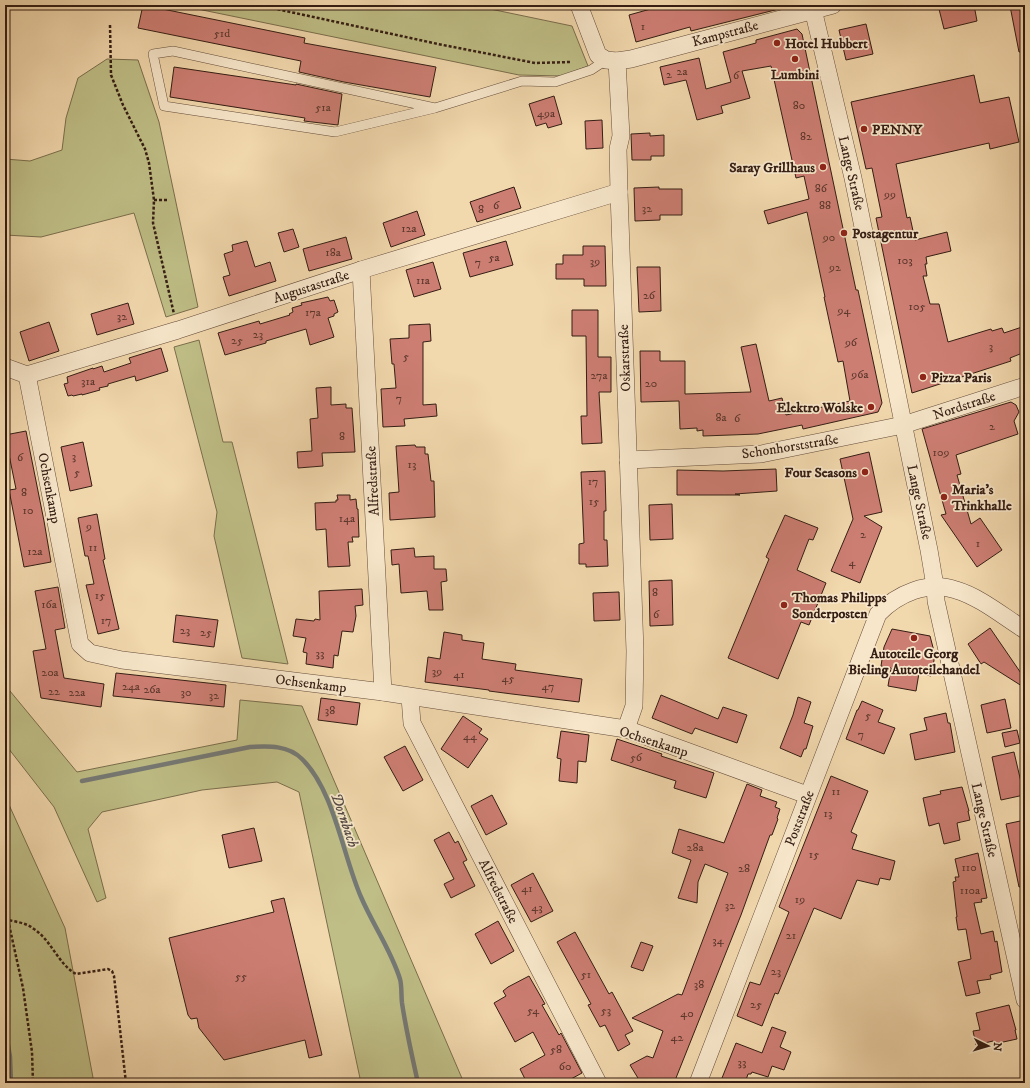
<svg xmlns="http://www.w3.org/2000/svg" width="1030" height="1088" font-family="'IM FELL DW Pica',serif">
	<style>
		.green { fill: #bfbe86; stroke: #7a6e4c }
		.lines { fill: none; stroke-linecap: round; stroke-linejoin: round }
		.stream { stroke: #757975; stroke-width: 4.5 }
		.building { fill: #cd7e73; stroke: #341d13 }
		.lane-casing { stroke: #644c3a; stroke-width: 10 }
		.street-casing { stroke: #644c3a; stroke-width: 18 }
		.path { stroke: #341d13; stroke-width: 2.5; stroke-dasharray: 3 2; stroke-linecap: butt }
		.lane { stroke: #f7e6ca; stroke-width: 9 }
		.street { stroke: #f7e6ca; stroke-width: 17 }
		.poi-dot { fill: #8f2418; stroke: #f7e6ca; stroke-width: 1.5 }
		.labels { text-anchor: middle; stroke-width: 3.5; stroke-linejoin: round; paint-order: stroke }
		.number-label { font-size: 12px; fill: #5a352b }
		.street-label { font-size: 14px; fill: #341d13; stroke: #f7e6ca }
		.poi-label { font-size: 14px; font-weight: bold; fill: #341d13; stroke: #f7e6ca; text-anchor: start }
		.water-label { font-size: 15px; font-style: italic; fill: #554b44; stroke: #f7e6ca }
	</style>
	<rect width="100%" height="100%" fill="#f2d8ad"/>
	<filter id="stains"><feTurbulence type="fractalNoise" baseFrequency=".005" numOctaves="4"/><feColorMatrix values="0 0 0 0 .2 0 0 0 0 .09 0 0 0 0 .02 0 0 0 .5 -.17"/></filter>
	<radialGradient id="worn" r=".72"><stop offset=".6" stop-color="#630" stop-opacity="0"/><stop offset="1" stop-color="#630" stop-opacity=".3"/></radialGradient>
	<g class="green">
		<polygon points="178,5 471,5 572,26 588,66 562,76 519,75"/>
		<polygon points="107,59 138,60 159,122 198,307 166,317 134,213 41,237 5,235 5,159 30,161 62,150 66,118 78,78"/>
		<polygon points="199,340 223,442 232,442 288,664 242,658 214,536 217,512 174,347"/>
		<polygon points="5,685 77,772 237,740 240,700 302,706 464,1083 361,1083 299,792 277,782 202,790 102,812 88,829 106,898 97,902 54,807 5,744"/>
		<polygon points="5,796 65,928 94,1083 5,1083"/>
	</g>
	<g class="lines">
		<g class="stream">
			<path d="M82,781L250,747C269,746 288,745 302,759C334,790 343,856 361,897C373,925 391,950 400,979C402,986 401,995 402,1003C406,1030 412,1056 418,1083"/>
			<polyline points="5,1028 10,1057 11,1083"/>
		</g>
	</g>
	<g class="building">
		<polygon points="143,5 305,38 304,43 436,67 430,97 344,82 299,72 301,61 138,28"/>
		<polygon points="665,5 672,5 673,8 685,5 779,5 779,9 691,31 690,27 636,42 629,15"/>
		<polygon points="938,5 974,5 977,21 944,29"/>
		<polygon points="1016,5 1025,5 1025,51 1019,52 1010,6"/>
		<polygon points="866,24 873,54 846,60 839,30"/>
		<polygon points="797,29 802,34 856,290 858,290 882,403 878,412 803,429 802,425 758,434 703,436 703,430 697,431 697,428 680,429 679,401 641,402 640,351 660,351 660,361 685,361 685,394 751,392 741,347 756,344 769,401 782,398 786,415 850,401 843,361 838,362 824,297 825,297 807,212 768,224 764,211 809,199 804,176 796,178 771,66 742,71 750,98 721,106 723,113 697,120 686,80 664,85 660,67 699,58 706,89 731,82 723,52 756,43 756,40"/>
		<polygon points="174,67 296,85 296,84 342,94 338,125 304,121 305,118 170,97"/>
		<polygon points="974,75 980,103 1009,97 1019,142 990,149 989,143 896,164 907,218 910,217 915,240 947,232 951,251 926,257 927,264 925,264 927,276 923,276 930,304 939,304 948,342 991,329 992,331 1002,328 1004,333 1025,326 1025,352 1010,358 1011,361 912,393 876,218 882,217 872,168 866,169 851,102"/>
		<polygon points="554,96 562,124 548,128 546,123 536,126 529,104"/>
		<polygon points="602,120 603,148 586,149 585,121"/>
		<polygon points="650,133 650,136 664,135 664,156 651,156 651,160 632,160 631,134"/>
		<polygon points="514,187 521,208 477,222 470,202"/>
		<polygon points="659,187 659,189 682,189 682,215 660,215 660,220 635,221 634,188"/>
		<polygon points="417,211 425,235 391,247 383,223"/>
		<polygon points="293,229 299,247 284,252 278,233"/>
		<polygon points="346,237 352,259 309,271 303,249"/>
		<polygon points="247,241 255,267 270,262 276,281 229,296 223,277 230,275 224,254 233,251 232,245"/>
		<polygon points="506,241 513,265 470,277 463,253"/>
		<polygon points="583,246 605,246 606,286 584,286 584,279 556,279 556,264 563,264 563,255 583,255"/>
		<polygon points="433,262 441,289 414,297 406,270"/>
		<polygon points="637,267 660,267 661,311 639,312"/>
		<polygon points="328,297 330,301 334,300 338,312 334,314 334,316 328,318 334,337 310,345 306,329 266,341 266,343 225,355 218,333 259,321 260,324 290,315 289,314 293,312 292,308 302,305 301,303"/>
		<polygon points="128,303 134,324 97,335 91,314"/>
		<polygon points="572,310 598,310 598,357 611,357 611,392 599,392 602,443 582,444 581,416 587,416 586,336 572,336"/>
		<polygon points="49,322 59,351 29,361 20,332"/>
		<polygon points="430,324 431,341 423,342 423,405 436,404 437,416 404,419 405,426 383,427 381,389 396,388 394,364 392,364 390,339 409,338 409,325"/>
		<polygon points="161,348 168,371 136,381 135,376 108,384 108,386 99,388 100,390 82,395 82,394 73,396 72,395 68,396 64,384 68,383 67,377 93,368 93,369 102,366 104,372 131,363 129,358"/>
		<polygon points="331,387 331,405 346,404 346,408 352,408 355,452 322,453 323,466 298,468 297,452 312,451 310,419 318,418 316,388"/>
		<polygon points="1011,402 1016,405 1019,412 1014,421 1018,434 956,455 961,474 957,475 971,524 980,518 1002,550 977,567 941,515 946,514 922,429"/>
		<polygon points="26,431 44,521 51,562 24,567 9,490 16,489 5,435"/>
		<polygon points="83,442 92,486 70,491 61,447"/>
		<polygon points="415,445 416,447 425,447 425,454 428,454 431,481 434,481 435,517 390,520 389,493 399,492 396,446"/>
		<polygon points="869,452 882,512 864,516 882,527 860,583 831,571 853,519 840,459"/>
		<polygon points="776,469 777,491 735,494 740,495 677,495 677,470 723,471"/>
		<polygon points="605,471 606,511 604,511 604,540 607,540 608,566 586,567 586,564 579,564 579,544 584,543 581,472"/>
		<polygon points="337,495 350,495 350,500 356,499 357,509 358,509 359,537 352,537 353,542 348,542 350,566 328,567 326,529 316,530 315,503 336,502 336,500 338,500"/>
		<polygon points="672,504 673,539 650,540 649,505"/>
		<polygon points="97,514 105,559 103,560 119,629 98,634 86,585 94,584 88,556 85,556 78,518"/>
		<polygon points="785,515 818,528 813,540 809,539 797,570 826,583 809,625 801,622 778,679 728,658 769,559 766,557"/>
		<polygon points="414,548 415,557 434,556 434,569 446,569 447,581 441,582 443,610 429,610 427,591 401,593 399,564 392,565 391,550"/>
		<polygon points="672,580 673,625 650,626 649,581"/>
		<polygon points="58,587 65,628 55,630 64,678 104,684 101,707 41,698 33,651 46,649 35,591"/>
		<polygon points="362,589 363,605 355,606 356,616 353,632 342,631 338,656 334,655 333,668 306,664 307,653 303,652 306,638 293,636 296,619 314,621 315,619 320,620 319,591"/>
		<polygon points="619,592 620,620 594,621 593,593"/>
		<polygon points="176,615 218,620 214,647 173,642"/>
		<polygon points="990,628 1025,679 1025,688 984,662 981,664 968,644"/>
		<polygon points="892,629 930,636 935,655 931,676 919,673 916,691 888,686 891,668 881,666 884,647"/>
		<polygon points="444,632 462,635 462,640 484,643 482,659 516,664 515,670 582,679 579,702 512,694 489,691 489,690 425,682 428,657 440,659"/>
		<polygon points="116,673 226,685 224,707 113,696"/>
		<polygon points="661,695 718,719 723,707 747,715 737,743 695,728 692,734 652,718"/>
		<polygon points="798,697 811,702 804,723 813,726 806,749 804,749 801,757 780,748 793,715"/>
		<polygon points="321,698 360,703 357,725 318,720"/>
		<polygon points="1005,699 1011,728 987,733 981,705"/>
		<polygon points="862,701 883,710 878,722 895,728 884,754 846,739 857,710 858,710"/>
		<polygon points="946,713 948,723 950,723 955,752 915,760 910,734 927,730 924,718"/>
		<polygon points="463,716 482,729 479,733 488,739 468,768 441,749"/>
		<polygon points="1017,730 1020,743 1005,747 1002,733"/>
		<polygon points="561,731 589,735 586,762 578,761 577,783 559,781 561,759 557,758"/>
		<polygon points="617,739 662,754 661,756 714,773 706,798 674,788 676,781 611,760"/>
		<polygon points="405,746 423,780 403,791 384,757"/>
		<polygon points="1014,752 1024,795 1001,800 992,757"/>
		<polygon points="831,776 868,791 851,832 857,835 852,849 895,861 890,880 880,878 878,885 857,880 841,919 814,908 778,994 775,993 762,1026 737,1016 750,982 760,985 789,912 779,907"/>
		<polygon points="747,784 762,790 760,796 777,802 775,807 780,809 777,818 778,819 772,835 770,835 741,915 674,1083 641,1083 630,1065 647,1056 653,1058 663,1031 632,1018 678,994 682,995 728,873 705,864 698,882 697,903 678,898 691,860 672,853 679,829 724,843"/>
		<polygon points="962,787 969,811 968,811 970,820 957,823 960,840 944,844 939,823 929,826 923,798 941,794 940,791"/>
		<polygon points="492,795 507,824 486,835 471,806"/>
		<polygon points="1025,820 1025,886 1019,887 1006,824"/>
		<polygon points="254,828 262,861 229,868 222,835"/>
		<polygon points="449,832 455,843 458,841 467,860 463,862 475,886 451,898 444,884 454,879 434,840"/>
		<polygon points="978,853 987,898 981,899 982,902 974,903 981,934 993,931 995,942 997,941 1002,972 990,975 991,979 977,981 980,993 966,996 958,962 971,959 966,929 958,930 956,917 957,917 953,882 956,881 955,877 959,877 955,859"/>
		<polygon points="533,873 553,911 531,922 511,885"/>
		<polygon points="284,898 322,1055 309,1058 305,1040 224,1060 199,1028 197,1018 191,1019 188,1015 169,938 274,912 271,901"/>
		<polygon points="498,921 514,951 491,964 475,934"/>
		<polygon points="575,932 609,994 612,992 633,1031 625,1035 630,1044 618,1051 605,1025 600,1027 588,1005 591,1004 557,942"/>
		<polygon points="641,942 653,946 643,971 631,967"/>
		<polygon points="529,976 545,1004 542,1005 559,1035 561,1033 582,1073 571,1079 573,1083 527,1083 520,1069 545,1055 533,1032 515,1042 494,1003 506,996 503,991 508,987"/>
		<polygon points="1009,1005 1016,1030 1015,1030 1017,1039 994,1044 993,1041 976,1045 973,1031 980,1030 976,1013"/>
		<polygon points="772,1027 786,1032 780,1047 791,1052 784,1070 772,1066 768,1077 752,1072 751,1074 748,1074 745,1083 720,1083 736,1043 762,1053"/>
	</g>
	<g class="lines">
		<g class="lane-casing">
			<polyline id="lane" points="435,108 173,51 153,54 164,106 335,132 435,108 522,81 555,82 591,70 606,60"/>
		</g>
		<g class="street-casing">
			<g id="street">
				<polyline points="579,5 598,55 606,60 617,61 631,59 833,5"/>
				<polyline points="812,5 853,178 929,550 935,586 936,601 1025,1000"/>
				<polyline points="617,61 621,136 618,149 619,192 635,651 634,706 626,729"/>
				<polyline points="361,270 383,692"/>
				<polyline points="5,367 27,375 178,330 361,270 619,192"/>
				<polyline points="27,375 80,644 90,653 122,660 383,692 626,729 807,795"/>
				<polyline points="628,460 761,454 903,425 1025,386"/>
				<polyline points="410,697 412,723 598,1083"/>
				<path d="M698,1083L878,614C897,594 928,580 956,590C980,597 1004,617 1025,630"/>
			</g>
		</g>
		<g class="path">
			<polyline points="258,5 438,44 535,63 571,62"/>
			<polyline points="110,25 111,75 123,105 145,149 149,163 154,200 153,223 174,314"/>
			<polyline points="154,200 167,200"/>
			<path d="M5,912L8,920C17,922 27,923 34,929C52,941 58,964 76,974L108,969L112,971L114,976L126,1083"/>
			<polyline points="8,920 23,988 32,1052 33,1083"/>
		</g>
		<use href="#lane" class="lane"/>
		<use href="#street" class="street"/>
	</g>
	<g class="poi-dot">
		<circle cx="777" cy="43" r="4"/>
		<circle cx="795" cy="59" r="4"/>
		<circle cx="864" cy="129" r="4"/>
		<circle cx="823" cy="167" r="4"/>
		<circle cx="844" cy="233" r="4"/>
		<circle cx="923" cy="377" r="4"/>
		<circle cx="871" cy="407" r="4"/>
		<circle cx="865" cy="472" r="4"/>
		<circle cx="944" cy="497" r="4"/>
		<circle cx="784" cy="605" r="4"/>
		<circle cx="914" cy="638" r="4"/>
	</g>
	<g class="labels">
		<g class="number-label">
			<text x="643" y="30">1</text>
			<text x="222" y="37">51d</text>
			<text x="682" y="75">2a</text>
			<text x="669" y="78">2</text>
			<text x="736" y="79">6</text>
			<text x="799" y="109">80</text>
			<text x="323" y="111">51a</text>
			<text x="546" y="117">49a</text>
			<text x="806" y="140">82</text>
			<text x="821" y="192">86</text>
			<text x="890" y="198">99</text>
			<text x="496" y="209">6</text>
			<text x="825" y="209">88</text>
			<text x="647" y="212">32</text>
			<text x="481" y="213">8</text>
			<text x="409" y="232">12a</text>
			<text x="829" y="241">90</text>
			<text x="333" y="256">18a</text>
			<text x="494" y="261">5a</text>
			<text x="905" y="264">103</text>
			<text x="595" y="265">39</text>
			<text x="478" y="266">7</text>
			<text x="835" y="271">92</text>
			<text x="423" y="284">11a</text>
			<text x="649" y="299">26</text>
			<text x="917" y="310">105</text>
			<text x="844" y="314">94</text>
			<text x="313" y="316">17a</text>
			<text x="122" y="320">32</text>
			<text x="258" y="338">23</text>
			<text x="237" y="344">25</text>
			<text x="851" y="346">96</text>
			<text x="991" y="350">3</text>
			<text x="406" y="360">5</text>
			<text x="860" y="378">96a</text>
			<text x="599" y="379">27a</text>
			<text x="88" y="385">31a</text>
			<text x="651" y="387">20</text>
			<text x="399" y="402">7</text>
			<text x="721" y="421">8a</text>
			<text x="737" y="422">6</text>
			<text x="992" y="430">2</text>
			<text x="342" y="440">8</text>
			<text x="941" y="456">109</text>
			<text x="74" y="460">3</text>
			<text x="20" y="461">6</text>
			<text x="412" y="468">13</text>
			<text x="77" y="476">5</text>
			<text x="593" y="485">17</text>
			<text x="24" y="496">8</text>
			<text x="594" y="505">15</text>
			<text x="28" y="514">10</text>
			<text x="347" y="522">14a</text>
			<text x="89" y="530">9</text>
			<text x="863" y="538">2</text>
			<text x="978" y="547">1</text>
			<text x="93" y="551">11</text>
			<text x="35" y="555">12a</text>
			<text x="852" y="566">4</text>
			<text x="655" y="596">8</text>
			<text x="100" y="599">15</text>
			<text x="49" y="608">16a</text>
			<text x="656" y="618">6</text>
			<text x="106" y="624">17</text>
			<text x="185" y="634">23</text>
			<text x="206" y="636">25</text>
			<text x="320" y="657">33</text>
			<text x="437" y="675">39</text>
			<text x="50" y="676">20a</text>
			<text x="459" y="678">41</text>
			<text x="508" y="682">45</text>
			<text x="131" y="690">24a</text>
			<text x="548" y="690">47</text>
			<text x="152" y="693">26a</text>
			<text x="54" y="695">22</text>
			<text x="77" y="696">22a</text>
			<text x="186" y="696">30</text>
			<text x="214" y="699">32</text>
			<text x="330" y="714">38</text>
			<text x="868" y="719">5</text>
			<text x="861" y="738">7</text>
			<text x="470" y="740">44</text>
			<text x="636" y="761">56</text>
			<text x="836" y="795">11</text>
			<text x="828" y="817">13</text>
			<text x="695" y="851">28a</text>
			<text x="814" y="858">15</text>
			<text x="969" y="871">110</text>
			<text x="744" y="872">28</text>
			<text x="527" y="892">41</text>
			<text x="970" y="894">110a</text>
			<text x="800" y="903">19</text>
			<text x="730" y="909">32</text>
			<text x="537" y="911">43</text>
			<text x="791" y="939">21</text>
			<text x="718" y="944">34</text>
			<text x="776" y="975">23</text>
			<text x="586" y="978">51</text>
			<text x="241" y="980">55</text>
			<text x="699" y="988">38</text>
			<text x="756" y="1008">25</text>
			<text x="533" y="1014">54</text>
			<text x="606" y="1014">53</text>
			<text x="687" y="1017">40</text>
			<text x="677" y="1041">42</text>
			<text x="556" y="1053">58</text>
			<text x="742" y="1066">33</text>
			<text x="565" y="1070">60</text>
		</g>
		<g class="street-label">
			<text transform="translate(725 33) rotate(-15)" y="5">Kampstraße</text>
			<text transform="translate(852 173) rotate(77)" y="5">Lange Straße</text>
			<text transform="translate(311 286) rotate(-18)" y="5">Augustastraße</text>
			<text transform="translate(624 358) rotate(-92)" y="5">Oskarstraße</text>
			<text transform="translate(964 405) rotate(-18)" y="5">Nordstraße</text>
			<text transform="translate(790 446) rotate(-9)" y="5">Schonhorststraße</text>
			<text transform="translate(372 481) rotate(-93)" y="5">Alfredstraße</text>
			<text transform="translate(50 488) rotate(79)" y="5">Ochsenkamp</text>
			<text transform="translate(920 502) rotate(78)" y="5">Lange Straße</text>
			<text transform="translate(311 683) rotate(7)" y="5">Ochsenkamp</text>
			<text transform="translate(654 741) rotate(18)" y="5">Ochsenkamp</text>
			<text transform="translate(799 818) rotate(-69)" y="5">Poststraße</text>
			<text transform="translate(985 820) rotate(77)" y="5">Lange Straße</text>
			<text transform="translate(499 891) rotate(63)" y="5">Alfredstraße</text>
		</g>
		<g class="poi-label">
			<text x="785" y="48">Hotel Hubbert</text>
			<text x="795" y="79" text-anchor="middle">Lumbini</text>
			<text x="872" y="134">PENNY</text>
			<text x="815" y="172" text-anchor="end">Saray Grillhaus</text>
			<text x="852" y="238">Postagentur</text>
			<text x="931" y="382">Pizza Paris</text>
			<text x="863" y="412" text-anchor="end">Elektro Wolske</text>
			<text x="857" y="477" text-anchor="end">Four Seasons</text>
			<text x="952" y="494">Maria’s<tspan x="952" dy="16">Trinkhalle</tspan></text>
			<text x="792" y="602">Thomas Philipps<tspan x="792" dy="16">Sonderposten</tspan></text>
			<text x="914" y="658" text-anchor="middle">Autoteile Georg<tspan x="914" dy="16">Bieling Autoteilehandel</tspan></text>
		</g>
		<g class="water-label">
			<text transform="translate(345 820) rotate(71)" y="5">Dornbach</text>
		</g>
	</g>
	<rect width="1030" height="1088" fill="none" stroke="#f2d8ad" stroke-width="20"/>
	<rect x="6" y="6" width="1018" height="1076" fill="none" stroke="#341d13" stroke-width="2"/>
	<rect x="10" y="10" width="1010" height="1068" fill="none" stroke="#341d13"/>
	<g transform="translate(988 1046) rotate(95)" stroke="#f7e6ca" stroke-width="3" paint-order="stroke">
	<path d="M0-3L7 15L0 10L-7 15Z" fill="#341d13"/>
	<text y="-6" font-size="11" font-weight="bold" text-anchor="middle" fill="#341d13">N</text>
	</g>
	<rect width="100%" height="100%" filter="url(#stains)"/>
	<rect width="100%" height="100%" fill="url(#worn)"/>
</svg>
